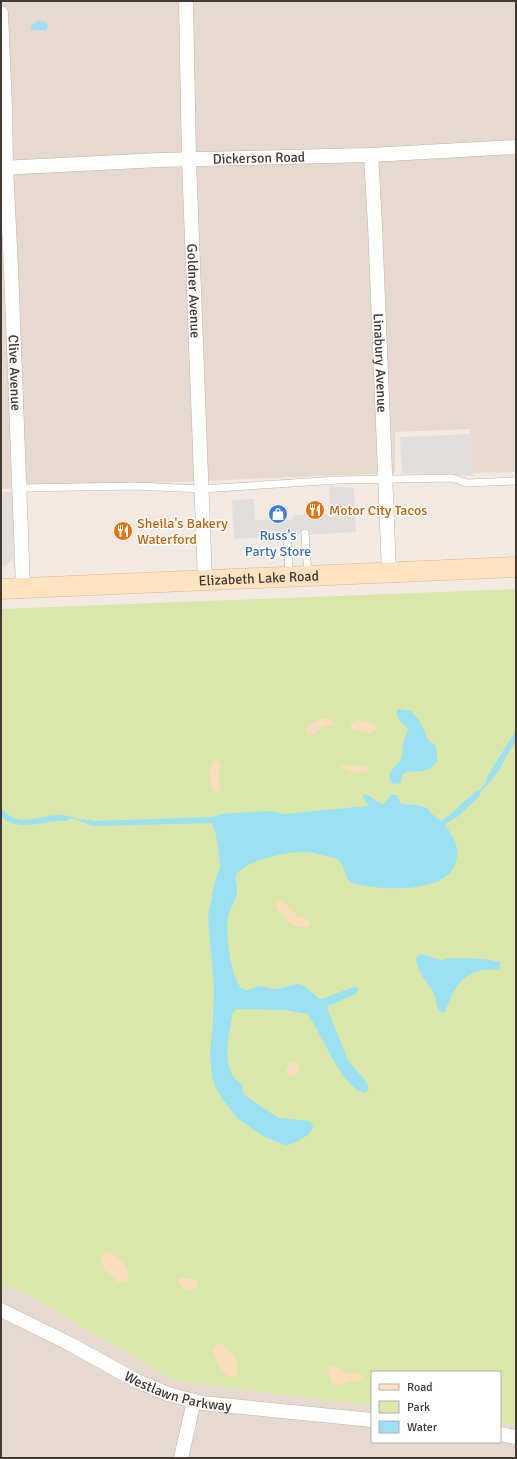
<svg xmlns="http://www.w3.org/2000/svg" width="517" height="1459" font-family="Signika,sans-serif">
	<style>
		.residential { fill: #e6dad0 }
		.green { fill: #d9e7aa }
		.sand { fill: #f8debc }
		.parking { fill: #e2dedb }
		.water { fill: #9ce1f1 }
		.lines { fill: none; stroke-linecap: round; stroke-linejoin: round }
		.lane-casing { stroke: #c0b2a8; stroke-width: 8 }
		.street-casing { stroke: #c0b2a8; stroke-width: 15 }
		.secondary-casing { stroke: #d6b693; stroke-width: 21 }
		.lane { stroke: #fff; stroke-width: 7 }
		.street { stroke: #fff; stroke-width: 14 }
		.secondary { stroke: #ffe2bf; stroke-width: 20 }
		.labels { text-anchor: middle; stroke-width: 3; stroke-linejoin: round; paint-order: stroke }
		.street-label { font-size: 14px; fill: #433933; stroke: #fff }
		.food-label { font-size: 14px; fill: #c56008; stroke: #fff; text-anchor: start }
		.shop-label { font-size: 14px; fill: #366cbe; stroke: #fff }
	</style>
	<rect width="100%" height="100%" fill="#f2eae2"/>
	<g class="residential">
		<polygon points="1,1 516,1 516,472 472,473 470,429 395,432 395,473 1,489"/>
		<polygon points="1,1285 21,1291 176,1381 372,1406 372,1442 500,1442 500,1423 516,1425 516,1458 1,1458"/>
	</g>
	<polygon class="green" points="516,589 516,1425 500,1423 500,1372 372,1372 372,1406 176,1381 21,1291 1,1285 1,609"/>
	<g class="sand">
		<path d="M326,718L332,720L334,724L329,726L321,727L316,733L312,735L307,733L306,729C311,722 318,720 326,718Z"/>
		<polygon points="359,720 375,724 376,729 371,733 352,729 350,724 355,721"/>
		<path d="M214,761H218L220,765L218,778L221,787L220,790L217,792L213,790C209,782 207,769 214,761Z"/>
		<path d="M341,765L366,766L369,767V769L367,772C357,774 350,772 341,767Z"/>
		<path d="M279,900L283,901L297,916L309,920L310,924L309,926C296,931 278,916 276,903Z"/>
		<polygon points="294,1062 299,1065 298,1071 294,1076 287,1076 286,1069 291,1063"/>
		<path d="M106,1252C115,1252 129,1266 129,1276L125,1282H118L104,1269L101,1256Z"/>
		<path d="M180,1277L196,1280L198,1286L192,1290C186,1289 179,1287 178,1280Z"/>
		<path d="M221,1344C230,1347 245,1369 234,1377C221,1377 217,1361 213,1351L216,1345Z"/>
		<path d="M332,1365L337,1367L346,1373H359L362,1375V1378L359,1381C355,1382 352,1380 349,1381C344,1382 347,1383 343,1384C331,1387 327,1377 329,1368Z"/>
	</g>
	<g class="parking">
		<polygon points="470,434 473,476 402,473 400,437"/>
		<polygon points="329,486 354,488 356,532 234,539 232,500 254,499 255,520 288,519 291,521 295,515 330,514"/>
		<polygon points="1,492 12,492 14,557 7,565 1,568"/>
	</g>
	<g class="water">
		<path d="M38,21C43,21 46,21 48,26L46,30H31V25Z"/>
		<path d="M399,709L411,711L419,720L429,741L434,744L437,750V762C424,778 411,767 402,775L401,783L393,784C382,772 399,767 402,756C403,752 402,748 403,743C404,738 408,734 408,728C403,724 396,719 397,710Z"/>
		<path d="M516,730V740L497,773L490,782L480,792V795L478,798L457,817L445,824C449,832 456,840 457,849C458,853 457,857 456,861C449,895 380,890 355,884C343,881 347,867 338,860C335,858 331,857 327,856C320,855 313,852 306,852C288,851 246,860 236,875C235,882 237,885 237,891C237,899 230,908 228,917C226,934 230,976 242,989L248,990L259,986L277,989L298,984L304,986L319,998L321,999L354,987H357L359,990L356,994L328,1006L327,1008L348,1060C354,1070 368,1079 369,1090L365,1093C340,1088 323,1033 307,1014L285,1010L236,1009L233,1012C230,1032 222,1057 233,1076C235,1080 239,1082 242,1085L243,1092L247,1097L274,1115L280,1118L310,1121L313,1125L312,1130L308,1135L294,1143L288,1145L282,1144L263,1136L238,1119L223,1100L216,1088L212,1078L210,1053L213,1020L214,989L208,916L215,881L220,867V861L216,835L212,823L94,826C86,825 79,818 71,819C69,819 67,821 65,821C63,821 61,820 59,821C40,822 17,832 1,816V807C17,830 39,815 60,815C67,815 74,818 82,820L83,819L95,821L213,817L221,814L270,811L284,814L368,806L367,803L363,798V795C371,793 374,803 384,804L391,795H397L401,804L417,805L427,808L433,815L441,821L453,812L475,792C481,790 486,784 487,777Z"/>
		<path d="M421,954L441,960L453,958L484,959L500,962L501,964L499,970C468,966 454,984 445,1012L442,1013C436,1009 437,1002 435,996C431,985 420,977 417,965C416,962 416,959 417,956Z"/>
	</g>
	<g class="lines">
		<g class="lane-casing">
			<g id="lane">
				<polyline points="20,488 135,486 202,489 338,480 452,478 467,483 515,481"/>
				<polyline points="305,533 308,576"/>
				<polyline points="287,534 289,576"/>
			</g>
		</g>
		<g class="street-casing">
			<g id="street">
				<path id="s1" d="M186,1L189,160L205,581"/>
				<path id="s2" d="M1,13L5,110L6,168L11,267L23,588"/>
				<path id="s3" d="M371,155L375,225L389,572"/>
				<path id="s4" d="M1,168L159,160L371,155L516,147"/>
				<path id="s5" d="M1,1310L68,1343L137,1381L168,1394L202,1403L372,1420"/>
				<polyline points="500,1434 516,1437"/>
				<polyline points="181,1458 194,1401"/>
			</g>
		</g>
		<g class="secondary-casing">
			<g id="secondary">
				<path id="s6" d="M1,589L516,567"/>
			</g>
		</g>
		<use href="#lane" class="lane"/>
		<use href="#street" class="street"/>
		<use href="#secondary" class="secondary"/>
	</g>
	<defs>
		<g id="restaurant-disc" transform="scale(1)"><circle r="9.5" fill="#e8710a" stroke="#fff"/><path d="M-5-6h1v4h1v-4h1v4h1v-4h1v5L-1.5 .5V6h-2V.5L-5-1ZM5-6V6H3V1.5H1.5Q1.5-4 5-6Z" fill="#fff"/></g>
		<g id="shop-disc" transform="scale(1)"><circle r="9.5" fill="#3f7fe0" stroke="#fff"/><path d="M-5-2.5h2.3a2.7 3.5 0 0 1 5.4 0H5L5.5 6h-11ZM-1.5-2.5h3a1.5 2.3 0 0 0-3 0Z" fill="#fff"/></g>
	</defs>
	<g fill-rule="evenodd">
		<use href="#restaurant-disc" x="315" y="510"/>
		<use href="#shop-disc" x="278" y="514"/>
		<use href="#restaurant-disc" x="123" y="531"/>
	</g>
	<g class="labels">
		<g class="street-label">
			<text dy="5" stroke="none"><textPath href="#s4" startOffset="258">Dickerson Road</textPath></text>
			<text dy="5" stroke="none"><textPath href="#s1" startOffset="290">Goldner Avenue</textPath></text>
			<text dy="5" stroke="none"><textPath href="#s3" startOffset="208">Linabury Avenue</textPath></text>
			<text dy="5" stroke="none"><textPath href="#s2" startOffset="360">Clive Avenue</textPath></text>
			<text dy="5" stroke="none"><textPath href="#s6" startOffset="258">Elizabeth Lake Road</textPath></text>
			<text dy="5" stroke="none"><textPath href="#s5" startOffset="196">Westlawn Parkway</textPath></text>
		</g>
		<g class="food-label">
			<text x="329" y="515">Motor City Tacos</text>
			<text x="137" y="528">Sheila's Bakery<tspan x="137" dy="16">Waterford</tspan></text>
		</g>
		<g class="shop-label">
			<text x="278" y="540">Russ's<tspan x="278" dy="16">Party Store</tspan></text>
		</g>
	</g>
	<rect width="517" height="1459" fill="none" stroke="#433933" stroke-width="4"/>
	<rect x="371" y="1371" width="130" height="72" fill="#ffffff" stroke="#b4b0ad"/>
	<rect x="379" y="1384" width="20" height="6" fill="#ffe2bf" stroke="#b4b0ad"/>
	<text x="407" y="1391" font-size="12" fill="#433933">Road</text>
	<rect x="379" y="1401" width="20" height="12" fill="#d9e7aa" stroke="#b4b0ad"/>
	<text x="407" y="1411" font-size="12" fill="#433933">Park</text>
	<rect x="379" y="1421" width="20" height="12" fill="#9ce1f1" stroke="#b4b0ad"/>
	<text x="407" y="1431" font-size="12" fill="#433933">Water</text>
</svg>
